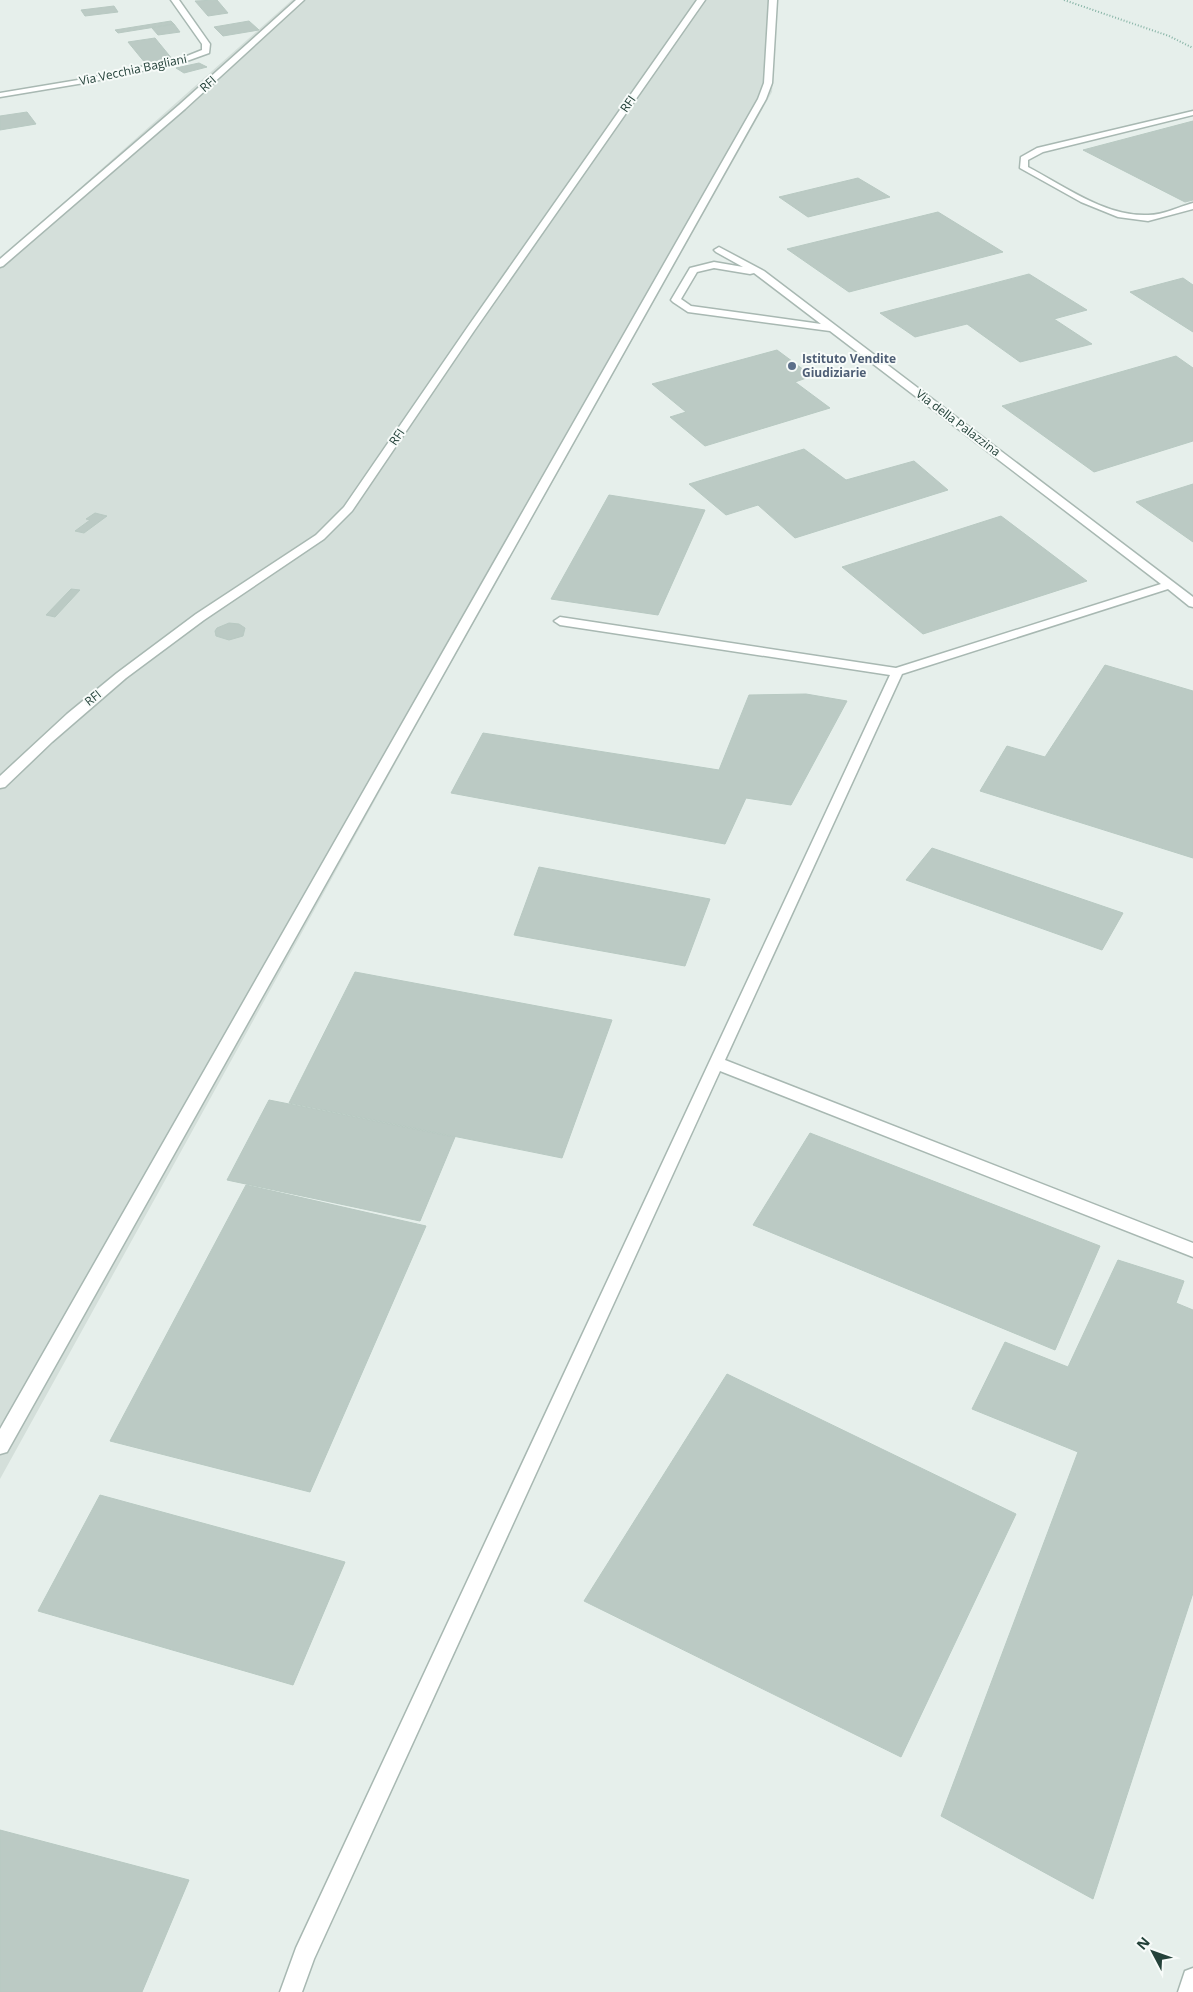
<svg xmlns="http://www.w3.org/2000/svg" width="1193" height="1992" font-family="'Open Sans',sans-serif">
	<style>
		.built { fill: #d4dfda }
		.building { fill: #bbcac4; stroke: #b8c9c2 }
		.lines { fill: none; stroke-linecap: round; stroke-linejoin: round }
		.service-casing { stroke: #a8b8b2; stroke-width: 3 }
		.minor-casing { stroke: #a8b8b2; stroke-width: 3 }
		.tertiary-casing { stroke: #a8b8b2; stroke-width: 3 }
		.path { stroke: #86b3a5; stroke-width: 2; stroke-dasharray: 1 2; stroke-linecap: butt }
		.service { fill: #fff; fill-rule: evenodd }
		.minor { fill: #fff; fill-rule: evenodd }
		.tertiary { fill: #fff; fill-rule: evenodd }
		.service-dot { fill: #5c6f8a; stroke: #f7fbf9; stroke-width: 2 }
		.labels { text-anchor: middle; stroke-width: 4; stroke-linejoin: round; paint-order: stroke }
		.far-street-label { font-size: 12px; fill: #24423a; stroke: #f7fbf9 }
		.far-service-label { font-size: 12px; font-weight: bold; fill: #4e5e75; stroke: #f7fbf9; text-anchor: start }
	</style>
	<rect width="100%" height="100%" fill="#e6efeb"/>
	<polygon class="built" points="292,0 778,0 772,92 447,670 0,1479 0,259"/>
	<g class="building">
		<polygon points="217,0 228,13 208,16 195,1"/>
		<polygon points="114,6 118,12 85,16 81,10"/>
		<polygon points="171,21 174,24 118,33 115,30"/>
		<polygon points="249,21 259,30 223,36 214,27"/>
		<polygon points="174,24 180,32 158,35 152,28"/>
		<polygon points="155,38 173,60 146,64 128,42"/>
		<polygon points="199,63 207,67 184,73 176,68"/>
		<polygon points="27,112 36,124 0,130 0,116"/>
		<polygon points="1193,121 1193,200 1185,202 1083,150"/>
		<polygon points="858,178 890,197 808,217 779,197"/>
		<polygon points="938,212 1003,252 849,292 787,249"/>
		<polygon points="1029,274 1087,310 1054,319 1092,344 1020,362 967,324 915,337 880,313"/>
		<polygon points="1183,278 1193,285 1193,332 1130,292"/>
		<polygon points="777,350 812,376 795,382 830,408 705,446 670,417 686,412 652,384"/>
		<polygon points="1176,356 1193,368 1193,441 1094,472 1002,406"/>
		<polygon points="804,449 846,480 914,461 948,490 795,538 758,505 726,515 689,484"/>
		<polygon points="1193,484 1193,542 1136,502"/>
		<polygon points="609,495 705,510 658,615 551,599"/>
		<polygon points="95,513 107,516 84,533 75,531 90,520 86,519"/>
		<polygon points="1001,516 1087,581 923,634 842,567"/>
		<polygon points="71,589 80,590 55,617 46,615"/>
		<polygon points="229,623 239,624 245,628 243,636 229,640 216,636 215,631 217,628"/>
		<polygon points="1105,665 1193,691 1193,858 980,791 1007,746 1045,757"/>
		<polygon points="806,694 847,701 791,805 746,798 725,844 451,793 483,733 719,770 749,695"/>
		<polygon points="932,848 1123,913 1102,950 906,880"/>
		<polygon points="539,867 710,899 685,966 514,935"/>
		<polygon points="355,972 612,1020 562,1158 289,1103"/>
		<polygon points="269,1100 455,1137 420,1221 227,1180"/>
		<polygon points="810,1133 1100,1246 1055,1350 753,1225"/>
		<polygon points="246,1185 426,1226 310,1492 110,1441"/>
		<polygon points="1118,1260 1184,1281 1176,1303 1193,1310 1193,1593 1093,1899 941,1816 1078,1452 972,1409 1005,1342 1068,1367"/>
		<polygon points="727,1374 1016,1514 901,1757 584,1601"/>
		<polygon points="100,1495 345,1562 293,1685 38,1611"/>
		<polygon points="0,1830 189,1880 142,1992 0,1992"/>
	</g>
	<g class="lines">
		<g class="service-casing">
			<g id="service">
				<polygon points="296,0 304,0 185,109 3,266 0,267 0,259 179,105"/>
				<polygon points="697,0 705,0 474,331 352,511 324,539 204,620 126,678 52,742 5,787 0,788 0,776 67,714 117,673 196,614 316,535 344,507 467,328"/>
				<polygon points="769,0 777,0 772,83 766,99 7,1452 0,1454 0,1429 758,99 764,83"/>
				<path d="M1193,111V115L1043,152L1028,160V167C1064,186 1106,217 1148,215C1164,215 1178,207 1193,203V209L1148,221L1118,217L1081,202L1020,168L1021,157L1037,148Z"/>
			</g>
		</g>
		<g class="minor-casing">
			<g id="minor">
				<path d="M719,247L764,271L1193,597V607L1189,606L1168,589L902,674L725,1060L1193,1243V1257L720,1071L314,1959L302,1992H280L296,1948L890,675L560,625L554,621L560,617L896,668L1161,584L830,331L688,312L673,302L671,300L690,268L714,262L743,267L716,252L714,250ZM714,268L750,274L754,273L821,324L691,306L681,299L697,272Z"/>
				<polygon points="1193,1968 1193,1992 1178,1992 1185,1971"/>
			</g>
		</g>
		<g class="tertiary-casing">
			<polygon id="tertiary" points="171,0 179,0 210,44 209,53 184,62 90,82 0,97 0,93 90,78 182,58 202,50 202,44"/>
		</g>
		<polyline class="path" points="1064,0 1169,36 1193,48"/>
		<use href="#service" class="service"/>
		<use href="#minor" class="minor"/>
		<use href="#tertiary" class="tertiary"/>
	</g>
	<circle class="service-dot" cx="792" cy="366" r="5"/>
	<g class="labels">
		<g class="far-street-label">
			<text transform="translate(133 70) rotate(-12)" y="4">Via Vecchia Bagliani</text>
			<text transform="translate(208 84) rotate(-42)" y="4">RFI</text>
			<text transform="translate(628 104) rotate(-55)" y="4">RFI</text>
			<text transform="translate(958 423) rotate(37)" y="4">Via della Palazzina</text>
			<text transform="translate(397 437) rotate(-56)" y="4">RFI</text>
			<text transform="translate(93 698) rotate(-39)" y="4">RFI</text>
		</g>
		<g class="far-service-label">
			<text x="802" y="363">Istituto Vendite<tspan x="802" dy="14">Giudiziarie</tspan></text>
		</g>
	</g>
	<g transform="translate(1153 1952) rotate(311)" stroke="#f7fbf9" stroke-width="4" paint-order="stroke">
	<path d="M0-4L9 19L0 12L-9 19Z" fill="#24423a"/>
	<text y="-8" font-size="14" font-weight="bold" text-anchor="middle" fill="#24423a">N</text>
	</g>
</svg>
